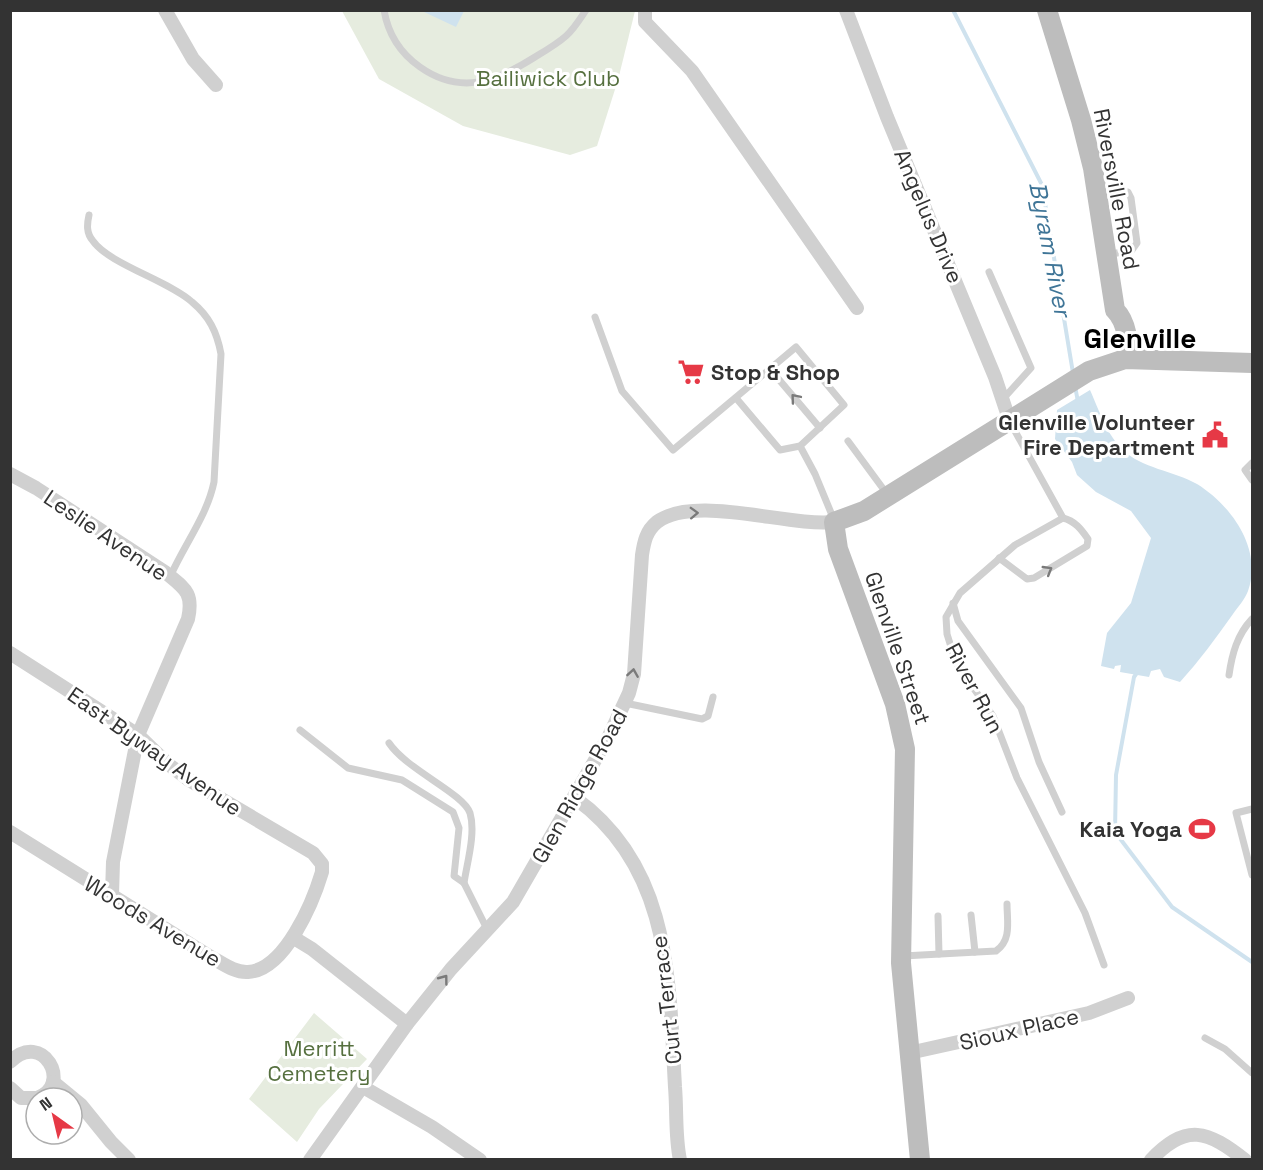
<svg xmlns="http://www.w3.org/2000/svg" width="1263" height="1170" font-family="'Space Grotesk',sans-serif">
	<style>
		.green { fill: #e6ecdf }
		.water { fill: #cfe2ee }
		.lines { fill: none; stroke-linecap: round; stroke-linejoin: round }
		.stream { stroke: #cfe2ee; stroke-width: 4 }
		.lane { stroke: #d0d0d0; stroke-width: 7 }
		.street { stroke: #d0d0d0; stroke-width: 14 }
		.secondary { stroke: #bdbdbd; stroke-width: 20 }
		.oneway { stroke: #7a7a7a }
		.labels { text-anchor: middle; stroke-width: 6; stroke-linejoin: round; paint-order: stroke }
		.park-label { font-size: 22px; fill: #56703f; stroke: #fff }
		.street-label { font-size: 22px; fill: #333; stroke: #fff }
		.poi-label { font-size: 22px; font-weight: bold; fill: #333; stroke: #fff; text-anchor: end }
		.water-label { font-size: 24px; font-style: italic; fill: #3f7597; stroke: #fff }
		.district-label { font-size: 28px; font-weight: bold; fill: #000; stroke: #fff }
	</style>
	<rect width="100%" height="100%" fill="#fff"/>
	<g class="green">
		<polygon points="342,11 635,11 618,80 597,146 570,155 463,126 379,79"/>
		<polygon points="314,1013 367,1059 319,1109 297,1142 249,1099"/>
	</g>
	<g class="water">
		<polygon points="422,11 464,11 456,27"/>
		<path d="M1090,390C1099,410 1107,435 1123,450C1141,468 1174,471 1197,484C1231,505 1263,549 1248,591C1245,599 1238,607 1233,614C1216,638 1199,661 1180,682L1164,677L1160,669L1151,671L1149,677L1120,672L1121,665L1115,666L1114,669L1101,666L1107,633L1131,603L1151,538L1131,511L1096,492L1077,475L1072,462L1055,439L1057,410Z"/>
	</g>
	<g class="lines">
		<g class="stream">
			<polyline points="953,10 1042,185 1073,373"/>
			<polyline points="1075,386 1078,402"/>
			<polyline points="1139,670 1134,677 1116,775 1115,832 1172,907 1252,962"/>
		</g>
		<g class="lane">
			<path d="M384,10C388,34 400,53 420,67C461,96 497,81 535,57C545,51 557,44 566,36C574,29 580,19 586,10"/>
			<polyline points="1098,194 1128,192 1131,198 1137,243 1132,250 1107,255"/>
			<path d="M89,215C87,224 86,233 93,241C109,264 169,281 192,302C209,316 217,332 221,354L214,482C207,516 184,545 170,577"/>
			<polyline points="989,272 1031,368 1003,399"/>
			<polyline points="595,317 622,391 673,450 796,347 844,405 800,446 780,450 736,398"/>
			<polyline points="770,369 820,428"/>
			<polyline points="1010,422 1063,518 1015,545 960,593 946,617 947,634 956,663 993,716 1017,778 1085,913 1104,965"/>
			<polyline points="848,441 887,494"/>
			<polyline points="800,446 815,474 834,520"/>
			<polyline points="1252,463 1245,470 1252,480"/>
			<path d="M999,558L1027,579L1034,578L1087,546L1088,539C1081,529 1075,521 1063,518"/>
			<polyline points="953,603 958,621 1021,708 1039,762 1062,812"/>
			<path d="M1229,675C1232,654 1237,635 1252,619"/>
			<polyline points="625,703 702,719 708,716 713,697"/>
			<polyline points="300,730 348,768 402,780 453,812 459,828 454,876 464,883 488,931"/>
			<path d="M389,743C407,770 463,793 470,813C476,833 467,863 464,883"/>
			<polyline points="1252,809 1236,813 1252,875"/>
			<polyline points="971,915 975,952"/>
			<polyline points="938,916 939,954"/>
			<path d="M903,956L996,951C1012,940 1007,921 1007,904"/>
			<polyline points="1205,1038 1225,1049 1252,1073"/>
		</g>
		<g class="street">
			<polyline points="165,10 193,59 216,85"/>
			<polyline points="645,10 645,22 692,71 857,308"/>
			<polyline points="846,10 887,117 995,377 1010,422"/>
			<path d="M10,474L36,488L165,572C184,588 194,592 188,619L138,735L113,862L112,894"/>
			<path d="M10,653L138,735L168,764L189,780L313,853L322,864V872C313,902 285,970 248,972C234,973 221,962 209,956L10,832"/>
			<path d="M575,798C671,867 669,980 675,1087C677,1110 675,1137 680,1160"/>
			<polyline points="294,938 312,949 407,1024"/>
			<polyline points="909,1053 1089,1013 1128,998"/>
			<path d="M10,1062C42,1029 74,1085 37,1098"/>
			<polyline points="53,1082 81,1105 111,1142 129,1160"/>
			<polyline points="363,1087 432,1127 480,1160"/>
			<polyline points="10,1088 21,1098 36,1098"/>
			<path d="M310,1160L407,1024L451,969L513,902L609,736L629,693L634,674L642,555C644,542 646,531 657,522C695,494 788,527 834,522"/>
			<path d="M1151,1160C1186,1122 1208,1131 1245,1160"/>
		</g>
		<g class="secondary">
			<path d="M1047,10L1081,120L1093,168L1115,310C1126,321 1131,345 1125,359"/>
			<polyline points="920,1160 901,963 905,749 895,704 838,549 834,522 864,511 1089,371 1125,359 1252,363"/>
		</g>
	</g>
	<defs><path id="oneway-chevron" d="M-2-3.5L2.5 0L-2 3.5" fill="none" stroke-width="1.6" stroke-linecap="round" stroke-linejoin="round" transform="scale(1.5)"/></defs>
	<g class="oneway">
		<use href="#oneway-chevron" transform="translate(795 398) rotate(-130)"/>
		<use href="#oneway-chevron" transform="translate(694 513) rotate(-2)"/>
		<use href="#oneway-chevron" transform="translate(1048 570) rotate(-31)"/>
		<use href="#oneway-chevron" transform="translate(633 673) rotate(-81)"/>
		<use href="#oneway-chevron" transform="translate(444 979) rotate(-53)"/>
	</g>
	<defs>
		<g id="supermarket-bare" transform="scale(2.07)"><path d="M-6-5.5h2.5l.6 2H6L4.5 2H-2.5L-4.4-4H-6ZM-1.5 3.2a1.3 1.3 0 1 0 .1 0ZM3 3.2a1.3 1.3 0 1 0 .1 0Z" fill="#e63946" stroke="#fff" stroke-width="2.5" paint-order="stroke"/></g>
		<g id="civic-bare" transform="scale(2.07)"><path d="M-.6-6.5H3V-4.5H.6V-3L4-1V1h2V6H-6V1h2V-1L-.6-3ZM-1.2 2.5V6h2.4V2.5Z" fill="#e63946" stroke="#fff" stroke-width="2.5" paint-order="stroke"/></g>
		<g id="stadium-bare" transform="scale(2.07)"><path d="M0-5a6.5 5 0 1 0 0 10a6.5 5 0 1 0 0-10ZM-3.5-1.8h7v3.6h-7Z" fill="#e63946" stroke="#fff" stroke-width="2.5" paint-order="stroke"/></g>
	</defs>
	<g fill-rule="evenodd">
		<use href="#supermarket-bare" x="691" y="372"/>
		<use href="#civic-bare" x="1215" y="435"/>
		<use href="#stadium-bare" x="1202" y="829"/>
	</g>
	<g class="labels">
		<g class="park-label">
			<text x="548" y="86">Bailiwick Club</text>
			<text x="319" y="1056">Merritt<tspan x="319" dy="25">Cemetery</tspan></text>
		</g>
		<g class="street-label">
			<text transform="translate(1117 189) rotate(79)" y="8">Riversville Road</text>
			<text transform="translate(929 216) rotate(67)" y="8">Angelus Drive</text>
			<text transform="translate(106 535) rotate(34)" y="8">Leslie Avenue</text>
			<text transform="translate(898 648) rotate(71)" y="8">Glenville Street</text>
			<text transform="translate(975 688) rotate(62)" y="8">River Run</text>
			<text transform="translate(155 751) rotate(35)" y="8">East Byway Avenue</text>
			<text transform="translate(579 786) rotate(-61)" y="8">Glen Ridge Road</text>
			<text transform="translate(153 921) rotate(31)" y="8">Woods Avenue</text>
			<text transform="translate(666 1000) rotate(-97)" y="8">Curt Terrace</text>
			<text transform="translate(1019 1029) rotate(-13)" y="8">Sioux Place</text>
		</g>
		<g class="poi-label">
			<text x="711" y="380" text-anchor="start">Stop &amp; Shop</text>
			<text x="1195" y="430">Glenville Volunteer<tspan x="1195" dy="25">Fire Department</tspan></text>
			<text x="1182" y="837">Kaia Yoga</text>
		</g>
		<g class="water-label">
			<text transform="translate(1050 249) rotate(79)" y="8">Byram River</text>
		</g>
		<g class="district-label">
			<text x="1140" y="348">Glenville</text>
		</g>
	</g>
	<rect width="1263" height="1170" fill="none" stroke="#333333" stroke-width="24"/>
	<g transform="translate(54 1116) rotate(326)"><circle r="28" fill="#ffffff" stroke="#adadad" stroke-width="1.5"/>
	<path d="M0-4.5L10 22L0 15L-10 22Z" fill="#e63946"/>
	<text y="-9" font-size="16" font-weight="bold" text-anchor="middle" fill="#333333">N</text>
	</g>
</svg>
